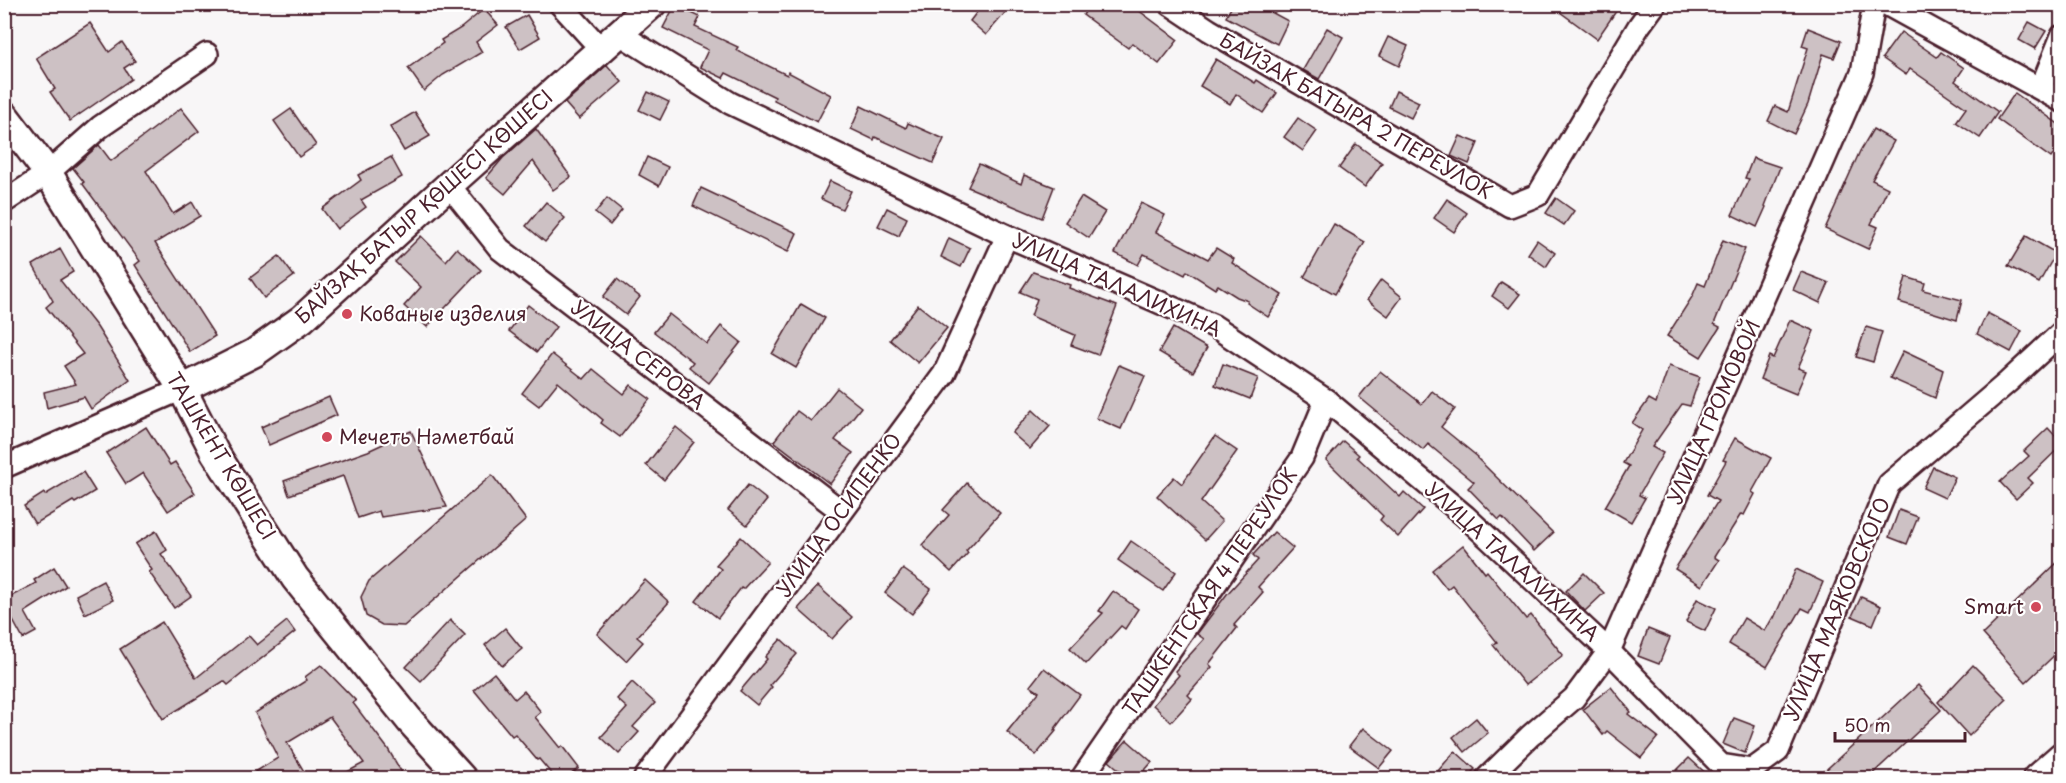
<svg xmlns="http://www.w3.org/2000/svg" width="2066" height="783" font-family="'Playpen Sans',sans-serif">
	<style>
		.building { fill: #cdc1c4; stroke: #4a1f2b; stroke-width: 1.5 }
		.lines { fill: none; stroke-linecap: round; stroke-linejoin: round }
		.minor-casing { stroke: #4a1f2b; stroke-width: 26 }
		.major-casing { stroke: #4a1f2b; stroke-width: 32 }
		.minor { stroke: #fff; stroke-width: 21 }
		.major { stroke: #fff; stroke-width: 27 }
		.poi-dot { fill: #d1495b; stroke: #fff; stroke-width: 2 }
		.labels { text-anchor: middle; stroke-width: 4.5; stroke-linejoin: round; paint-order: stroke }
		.street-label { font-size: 20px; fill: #4a1f2b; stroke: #fff }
		.poi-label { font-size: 20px; fill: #4a1f2b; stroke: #fff; text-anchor: start }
	</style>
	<rect width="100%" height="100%" fill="#f8f6f7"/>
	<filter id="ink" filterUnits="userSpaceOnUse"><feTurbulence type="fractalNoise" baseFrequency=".0167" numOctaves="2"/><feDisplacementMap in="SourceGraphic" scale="12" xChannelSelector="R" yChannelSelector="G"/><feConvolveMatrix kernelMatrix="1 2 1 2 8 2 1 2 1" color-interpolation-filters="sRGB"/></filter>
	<g filter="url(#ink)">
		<g class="building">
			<polygon points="983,4 995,4 1005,13 986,35 970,21"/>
			<polygon points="1090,4 1130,4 1178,40 1159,64 1132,43 1128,48 1083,15"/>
			<polygon points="1233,4 1256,4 1288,21 1277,44 1226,17"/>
			<polygon points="1549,4 1621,4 1597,39"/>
			<polygon points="675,5 700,17 695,27 738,47 736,50 787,75 788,72 831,95 817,122 774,100 775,97 726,73 723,78 700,67 708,50 663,28"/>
			<polygon points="484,9 498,25 476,42 482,52 443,75 424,91 408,68 443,43 441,40 461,28"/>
			<polygon points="527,15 540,37 520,49 506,27"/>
			<polygon points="2029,22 2046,31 2035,49 2019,40"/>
			<polygon points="90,23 109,52 122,42 135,61 124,68 131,79 70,121 50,92 55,89 36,58"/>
			<polygon points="1327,28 1343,37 1319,79 1303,70"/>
			<polygon points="1808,28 1841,41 1834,58 1823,54 1808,104 1794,134 1768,121 1775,106 1788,112 1808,48 1802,46"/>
			<polygon points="1901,32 1937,57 1941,52 1964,68 1955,81 1998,112 1980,138 1956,122 1966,108 1910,69 1906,75 1882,58"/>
			<polygon points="1388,37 1408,46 1399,66 1379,56"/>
			<polygon points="1216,59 1255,83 1257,80 1277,93 1263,113 1236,94 1230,104 1200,86"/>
			<polygon points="607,65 622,82 579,119 565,103"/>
			<polygon points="1396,91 1419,102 1411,118 1389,107"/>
			<polygon points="648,92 669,102 660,120 639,110"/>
			<polygon points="2015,93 2061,126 2061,143 2051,158 1997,119"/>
			<polygon points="861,106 906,128 908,123 944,139 933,163 875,137 874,140 851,129"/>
			<polygon points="181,108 199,131 146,171 173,214 192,202 200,216 155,243 215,336 190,352 135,265 140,261 82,183 84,182 73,168 99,145 111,161"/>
			<polygon points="291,109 316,145 299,157 274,121"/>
			<polygon points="415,112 430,136 404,151 390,127"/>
			<polygon points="1298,118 1317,131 1303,151 1284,137"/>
			<polygon points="536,129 571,177 553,190 533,161 505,194 486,178 503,158"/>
			<polygon points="1873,129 1894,141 1872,180 1888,188 1871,224 1878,227 1868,249 1825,229 1860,151"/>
			<polygon points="1460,136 1478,143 1469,164 1451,156"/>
			<polygon points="1356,144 1382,163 1365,187 1339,168"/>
			<polygon points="391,157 402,177 361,200 366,207 337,229 322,209 361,180 358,175"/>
			<polygon points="647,157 668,167 659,186 639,175"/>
			<polygon points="1753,158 1780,167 1765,206 1766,207 1757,227 1732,215 1749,179 1745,178"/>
			<polygon points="979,164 1021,184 1024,175 1054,187 1042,218 968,187"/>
			<polygon points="830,181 851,191 842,209 821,199"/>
			<polygon points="701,188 797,233 788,252 693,206"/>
			<polygon points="1081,197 1105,212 1089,238 1065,222"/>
			<polygon points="607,198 622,210 610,225 595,213"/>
			<polygon points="1556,198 1574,211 1564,225 1546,213"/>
			<polygon points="1447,199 1467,213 1454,232 1434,218"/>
			<polygon points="546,202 565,218 545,242 526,226"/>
			<polygon points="1141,203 1165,215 1156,232 1208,259 1216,248 1234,259 1232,263 1282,295 1268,317 1247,303 1248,301 1237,297 1218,285 1215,289 1187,271 1185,275 1144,254 1138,265 1115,253"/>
			<polygon points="887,208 907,218 899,236 878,226"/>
			<polygon points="1334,224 1365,242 1335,294 1304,277"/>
			<polygon points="421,236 446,261 457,248 481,270 427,327 404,306 421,287 395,262"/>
			<polygon points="2026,236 2056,253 2039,283 2008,266"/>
			<polygon points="949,238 970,248 961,267 941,257"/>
			<polygon points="1537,240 1555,253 1546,267 1528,254"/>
			<polygon points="1723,240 1745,249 1714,324 1720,327 1701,357 1667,336 1692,297 1698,283 1705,286"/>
			<polygon points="60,249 73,272 60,280 97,327 130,380 91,409 84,397 47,408 44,392 76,384 64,366 83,354 46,307 53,301 33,265"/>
			<polygon points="279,256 294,276 264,298 250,278"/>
			<polygon points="1033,272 1070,285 1069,288 1117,306 1098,355 1071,345 1075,335 1031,316 1037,299 1020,292"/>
			<polygon points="1801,272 1829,283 1820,303 1793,290"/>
			<polygon points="1906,277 1925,283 1923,290 1962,300 1957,320 1899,302"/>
			<polygon points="617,279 640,297 626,315 603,297"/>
			<polygon points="1381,280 1402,297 1388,316 1367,300"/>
			<polygon points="1501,282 1520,294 1509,308 1492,296"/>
			<polygon points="801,304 825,318 796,368 772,354"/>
			<polygon points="528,305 556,327 537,352 509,331"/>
			<polygon points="918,305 947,328 918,363 890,340"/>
			<polygon points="1987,313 2022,331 2011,352 1977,334"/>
			<polygon points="669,314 707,344 721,326 741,342 709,383 689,367 693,362 654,332"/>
			<polygon points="1790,320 1814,331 1798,368 1806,371 1796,394 1760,379 1769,356 1773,358"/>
			<polygon points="1866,327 1882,332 1873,362 1856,357"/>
			<polygon points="1173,328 1207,348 1193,372 1159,352"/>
			<polygon points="1903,351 1943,370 1935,398 1890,378"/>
			<polygon points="552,354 584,379 593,369 624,394 631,385 650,399 620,437 601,423 603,420 558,382 539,406 522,393"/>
			<polygon points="1223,364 1258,378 1250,399 1215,385"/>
			<polygon points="1119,365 1145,376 1121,429 1096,418"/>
			<polygon points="1669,366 1700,377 1690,406 1682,404 1652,447 1663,453 1639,495 1645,498 1631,522 1605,507 1629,466 1623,463 1642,430 1632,423 1649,399 1656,403"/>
			<polygon points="1380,371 1422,404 1432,391 1455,409 1441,427 1478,457 1477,458 1553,533 1534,551 1502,517 1499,520 1468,488 1474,482 1428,444 1423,450 1359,397"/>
			<polygon points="837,388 861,407 835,440 853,453 830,484 774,441 797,411 811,421"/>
			<polygon points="329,397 337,415 269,445 261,427"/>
			<polygon points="1033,410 1050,426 1030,449 1012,433"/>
			<polygon points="146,427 170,465 175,462 195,493 168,511 143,473 126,484 106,453"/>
			<polygon points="676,427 694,442 664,480 646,465"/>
			<polygon points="2048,428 2061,442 2061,446 2028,478 2033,483 2016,499 2000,482 2029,456 2024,451"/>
			<polygon points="411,431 447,507 381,517 379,511 358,518 343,476 289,495 284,481 368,451"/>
			<polygon points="1215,436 1237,451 1201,502 1222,521 1205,540 1157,496 1174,477 1182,484"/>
			<polygon points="1735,438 1771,458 1752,492 1755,494 1744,515 1741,514 1714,557 1719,560 1702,586 1675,569 1718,501 1707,495 1726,461 1723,460"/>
			<polygon points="1343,441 1359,455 1357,457 1400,497 1404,492 1423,509 1398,537 1380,520 1383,516 1326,460"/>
			<polygon points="1933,467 1955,477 1945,498 1923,488"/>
			<polygon points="83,472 95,491 75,503 73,501 35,524 24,506 44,493 45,495"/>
			<polygon points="492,475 526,520 404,626 382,625 366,616 361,597 369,581"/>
			<polygon points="967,483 1000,513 966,551 968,553 951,572 922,545 949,515 943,510"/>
			<polygon points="748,485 767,500 747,525 728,510"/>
			<polygon points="1899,510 1918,517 1907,544 1889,537"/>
			<polygon points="156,531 167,550 161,554 191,596 174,608 149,572 152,570 135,544"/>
			<polygon points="1274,532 1293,548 1258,587 1263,592 1234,625 1237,628 1209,664 1212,667 1188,695 1192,699 1171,722 1153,705 1179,675 1175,671 1204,639 1197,634 1227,594 1258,560 1253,555"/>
			<polygon points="741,537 768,562 743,589 741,588 718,618 696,601 721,569 716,565"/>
			<polygon points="1131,541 1176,572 1163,591 1118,560"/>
			<polygon points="1463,545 1485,573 1487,571 1526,619 1531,615 1563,655 1525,685 1493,645 1497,642 1452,585 1447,589 1432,570"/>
			<polygon points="2061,559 2061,649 2026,682 1983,634"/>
			<polygon points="54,567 66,586 25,612 36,632 23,639 4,604 4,600 36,583 34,580"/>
			<polygon points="903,569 931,589 912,614 885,593"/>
			<polygon points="1796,569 1823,582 1810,612 1802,608 1767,667 1729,644 1744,618 1765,631 1773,617 1774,618"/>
			<polygon points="1584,573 1604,593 1585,611 1566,591"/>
			<polygon points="645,580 669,602 637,637 643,642 626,661 597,634"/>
			<polygon points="103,581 113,600 85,614 76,595"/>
			<polygon points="818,586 852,617 832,639 798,609"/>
			<polygon points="1113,591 1138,609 1125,629 1121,626 1086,664 1070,648 1103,613 1099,611"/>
			<polygon points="1861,597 1881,606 1873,625 1852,616"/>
			<polygon points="1697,599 1716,608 1705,631 1686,622"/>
			<polygon points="450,620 465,635 421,681 406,667"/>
			<polygon points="287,621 295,632 228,685 224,681 163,719 120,649 162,622 196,678 249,636 257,645"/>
			<polygon points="505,628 522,649 502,666 485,645"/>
			<polygon points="1648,629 1670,638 1659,664 1638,656"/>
			<polygon points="781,639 797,654 770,685 772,687 757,705 740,691 767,659 765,657"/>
			<polygon points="321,665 356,701 353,703 388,749 405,778 336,778 364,763 330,717 287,743 308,778 245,778 278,758 255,713 307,680 305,677"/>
			<polygon points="1973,665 2007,699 1969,736 1938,702"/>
			<polygon points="1044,668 1080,695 1054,730 1056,731 1036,755 1007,732 1039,692 1030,686"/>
			<polygon points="494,673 515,699 524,691 541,712 535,717 560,748 562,746 579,768 566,778 555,778 539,759 537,760 515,734 512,736 474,690"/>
			<polygon points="632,682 655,703 633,727 639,732 619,754 601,737 627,708 617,699"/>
			<polygon points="1918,685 1941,710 1868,778 1817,778"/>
			<polygon points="1611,687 1631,712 1628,714 1658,737 1641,758 1607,731 1603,735 1583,709"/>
			<polygon points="1476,718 1488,733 1465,752 1453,737"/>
			<polygon points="1734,718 1755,726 1745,753 1723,744"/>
			<polygon points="1363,728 1393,751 1379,768 1349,746"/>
			<polygon points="1127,740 1152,762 1138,778 1129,778 1109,761"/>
			<polygon points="1455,751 1475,769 1466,778 1447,778 1438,771"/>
			<polygon points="1689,758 1711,778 1669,778"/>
		</g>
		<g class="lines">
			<g class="minor-casing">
				<g id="minor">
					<polyline points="560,4 601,49"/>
					<polyline points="1170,4 1209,30 1510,206 1538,195 1639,26 1655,4"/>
					<polyline points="1886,4 2062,101"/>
					<polyline points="620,34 730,103 1007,236 1214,326 1326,400 1465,516 1609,651 1721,765 1752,770 1778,751 1889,484 2008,382 2062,332"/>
					<polyline points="2041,88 2062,36"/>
					<polyline points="449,185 500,249 841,511"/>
					<polyline points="4,202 48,173 100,127 207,54"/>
					<polyline points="4,467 182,389"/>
					<polyline points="645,778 944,374 1007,236"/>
					<polyline points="1082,778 1302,458 1326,400"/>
					<polyline points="1487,778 1530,736 1574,698 1609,651 1862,73 1874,4"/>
				</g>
			</g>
			<g class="major-casing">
				<g id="major">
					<polyline points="4,115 48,173 182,389 215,453 295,578 411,722 462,778"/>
					<polyline points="182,389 254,353 302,319 449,185 652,4"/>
					<polyline points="2037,778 2062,756"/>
				</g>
			</g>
			<use href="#minor" class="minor"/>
			<use href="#major" class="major"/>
		</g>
	</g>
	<g class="poi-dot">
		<circle cx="347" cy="314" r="6"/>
		<circle cx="327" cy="437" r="6"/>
		<circle cx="2036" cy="607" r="6"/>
	</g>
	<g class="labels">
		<g class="street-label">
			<text transform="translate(1356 116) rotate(30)" y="7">БАЙЗАК БАТЫРА 2 ПЕРЕУЛОК</text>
			<text transform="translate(424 207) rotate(-42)" y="7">БАЙЗАҚ БАТЫР ҚӨШЕСІ КӨШЕСІ</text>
			<text transform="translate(1117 285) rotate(24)" y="7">УЛИЦА ТАЛАЛИХИНА</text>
			<text transform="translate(638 355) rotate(38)" y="7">УЛИЦА СЕРОВА</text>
			<text transform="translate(1714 412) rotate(-66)" y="7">УЛИЦА ГРОМОВОЙ</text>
			<text transform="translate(221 456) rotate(59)" y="7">ТАШКЕНТ КӨШЕСІ</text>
			<text transform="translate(839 515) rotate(-54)" y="7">УЛИЦА ОСИПЕНКО</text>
			<text transform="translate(1512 562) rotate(42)" y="7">УЛИЦА ТАЛАЛИХИНА</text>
			<text transform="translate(1210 592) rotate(-56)" y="7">ТАШКЕНТСКАЯ 4 ПЕРЕУЛОК</text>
			<text transform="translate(1837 609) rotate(-67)" y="7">УЛИЦА МАЯКОВСКОГО</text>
		</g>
		<g class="poi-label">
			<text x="359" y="321">Кованые изделия</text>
			<text x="339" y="444">Мечеть Нәметбай</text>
			<text x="2024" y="614" text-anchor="end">Smart</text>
		</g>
	</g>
	<rect width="2066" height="783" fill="none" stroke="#fff" stroke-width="24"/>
	<rect x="12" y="12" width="2042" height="759" fill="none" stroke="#4a1f2b" stroke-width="2" filter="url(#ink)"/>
	<path d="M1835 732v9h130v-9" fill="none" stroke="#4a1f2b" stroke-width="3"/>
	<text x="1844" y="732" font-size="18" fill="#4a1f2b" stroke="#ffffff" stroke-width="4.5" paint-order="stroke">50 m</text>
</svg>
